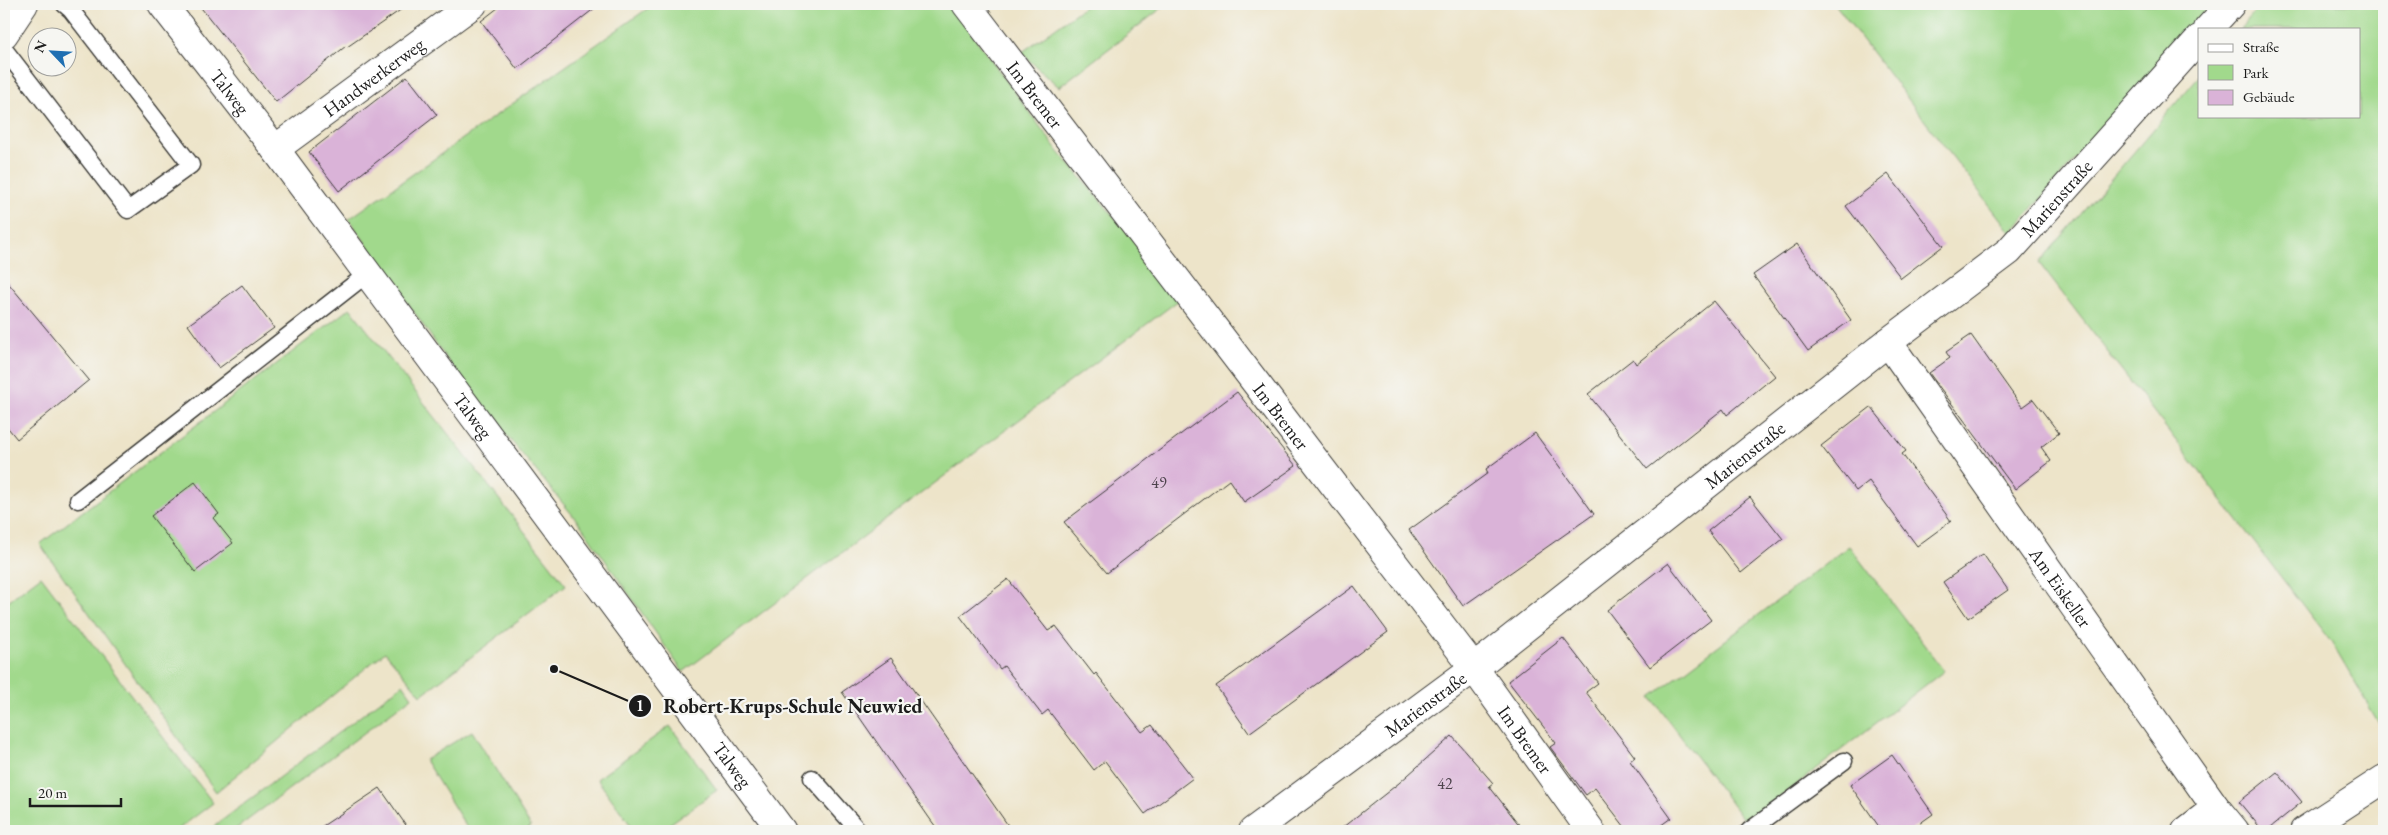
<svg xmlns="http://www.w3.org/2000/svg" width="2388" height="835" font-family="'EB Garamond',serif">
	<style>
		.green { fill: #a1d98c; stroke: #5e7a54 }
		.building { fill: #dab3d8 }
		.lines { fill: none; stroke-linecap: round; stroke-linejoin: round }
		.service-casing { stroke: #3b3a36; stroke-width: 19 }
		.minor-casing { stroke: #3b3a36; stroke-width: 30 }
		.service { stroke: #fff; stroke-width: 16 }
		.minor { stroke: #fff; stroke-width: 28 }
		.labels { text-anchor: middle; stroke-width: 4.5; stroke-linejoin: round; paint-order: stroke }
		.number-label { font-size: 16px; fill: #4c424b }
		.street-label { font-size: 19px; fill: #1c1c1c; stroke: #f6f6f2 }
		.leader { fill: none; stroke: #1c1c1c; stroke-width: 2 }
		.callout-dot { fill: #1c1c1c; stroke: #f6f6f2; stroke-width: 2 }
		.mark-label { font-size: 15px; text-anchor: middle; font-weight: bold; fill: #fff }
		.callout-label { font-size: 20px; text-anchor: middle; font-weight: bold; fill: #1c1c1c; stroke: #f6f6f2; stroke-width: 4.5; stroke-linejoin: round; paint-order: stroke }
	</style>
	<rect width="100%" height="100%" fill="#f6f6f2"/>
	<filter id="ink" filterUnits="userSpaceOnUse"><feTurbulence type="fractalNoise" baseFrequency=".02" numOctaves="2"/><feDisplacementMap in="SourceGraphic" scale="10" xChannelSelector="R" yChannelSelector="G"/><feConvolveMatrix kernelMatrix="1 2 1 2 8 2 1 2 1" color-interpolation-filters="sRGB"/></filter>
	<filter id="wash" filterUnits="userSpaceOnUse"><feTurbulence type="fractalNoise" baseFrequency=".0096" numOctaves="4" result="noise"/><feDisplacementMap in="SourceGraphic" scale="20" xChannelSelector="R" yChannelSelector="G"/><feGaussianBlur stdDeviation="1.12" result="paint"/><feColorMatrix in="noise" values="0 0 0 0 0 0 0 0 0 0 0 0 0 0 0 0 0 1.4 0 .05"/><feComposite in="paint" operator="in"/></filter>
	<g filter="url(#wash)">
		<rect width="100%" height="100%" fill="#ede4c9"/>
		<g class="green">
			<polygon points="654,4 950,4 1058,151 1183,297 683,672 580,524 465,385 349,219"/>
			<polygon points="1088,4 1167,4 1059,87 1021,53"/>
			<polygon points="1835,4 2212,4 2011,233"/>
			<polygon points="2261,4 2384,4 2384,732 2331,642 2039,263 2199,76 2199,116 2359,116 2359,29 2240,29"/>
			<polygon points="350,308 566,585 421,695 385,652 216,792 40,544"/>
			<polygon points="1849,546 1944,671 1746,823 1651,697"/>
			<polygon points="41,576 213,803 176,831 4,831 4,604"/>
			<polygon points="403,684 412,697 233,831 208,831"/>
			<polygon points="670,726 717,790 660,831 635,831 597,779"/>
			<polygon points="472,731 531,827 525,831 469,831 425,760"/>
		</g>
		<g id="blocks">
			<g class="building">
				<polygon points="198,4 409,4 347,47 346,46 276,102"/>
				<polygon points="503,4 600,4 517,69 481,21"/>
				<polygon points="407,76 437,115 339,191 309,152"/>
				<polygon points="1888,174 1943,246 1901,278 1846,206"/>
				<polygon points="1797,244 1851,320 1808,351 1753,275"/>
				<polygon points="4,278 89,380 17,439 4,423"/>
				<polygon points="242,285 274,328 219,368 188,325"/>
				<polygon points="1714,301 1775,376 1727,415 1723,409 1647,469 1588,394 1633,359 1636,364"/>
				<polygon points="1971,335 2022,407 2033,399 2059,433 2041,447 2051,461 2015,489 1929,373 1950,358 1946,352"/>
				<polygon points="1237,392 1296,466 1244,502 1229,480 1107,573 1064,522"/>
				<polygon points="1871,407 1906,451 1902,454 1951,521 1917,546 1869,481 1856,491 1821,446"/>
				<polygon points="1535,433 1594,514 1463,606 1409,530 1488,473 1486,469"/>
				<polygon points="195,482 219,514 213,518 233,543 195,572 151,516"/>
				<polygon points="1750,497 1783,539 1741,573 1708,531"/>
				<polygon points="1983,554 2008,590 1968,618 1943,582"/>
				<polygon points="1668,563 1711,620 1650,667 1607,610"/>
				<polygon points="1008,579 1048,631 1056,626 1094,675 1096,673 1142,732 1152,725 1193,778 1145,814 1105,761 1094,770 1048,710 1042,715 1004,666 1000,669 960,616"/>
				<polygon points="1354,586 1388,632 1249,733 1216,686"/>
				<polygon points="1563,638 1598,683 1586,692 1635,757 1630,761 1671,818 1653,831 1628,831 1595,788 1586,795 1550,747 1556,743 1508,681"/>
				<polygon points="891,658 979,784 1012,831 939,831 930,819 842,692"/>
				<polygon points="1452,736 1493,783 1489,786 1524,831 1338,831 1399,783"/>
				<polygon points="1892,755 1933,814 1909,831 1882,831 1850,785"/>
				<polygon points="2277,772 2302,802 2266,831 2263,831 2239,802"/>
				<polygon points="380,788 410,831 315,831"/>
			</g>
		</g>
	</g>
	<g filter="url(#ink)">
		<use href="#blocks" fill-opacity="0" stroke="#3b3a36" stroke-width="1"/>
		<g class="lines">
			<g class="service-casing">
				<g id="service">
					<polyline points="4,49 128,210 191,165 71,10 64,4"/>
					<polyline points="78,500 367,274"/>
					<polyline points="812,778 859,831"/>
					<polyline points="1749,831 1844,761"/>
				</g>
			</g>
			<g class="minor-casing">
				<g id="minor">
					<path id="s1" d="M162,4L275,149L782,831"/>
					<path id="s2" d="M966,4L1474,668L1591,831"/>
					<polyline points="2208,29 2231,4"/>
					<polyline points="4,34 24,4"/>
					<path id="s3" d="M275,149L473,4"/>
					<path id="s4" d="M1888,342L2216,808L2235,831"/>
					<path id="s5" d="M1253,831L1474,668L1888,342L2009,251L2199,39"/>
					<polyline points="2186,831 2216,808"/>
					<polyline points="2304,831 2384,779"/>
				</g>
			</g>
			<use href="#service" class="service"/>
			<use href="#minor" class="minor"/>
		</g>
	</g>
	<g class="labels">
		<g class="number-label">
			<text x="1159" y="488">49</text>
			<text x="1445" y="789">42</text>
		</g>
		<g class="street-label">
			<text dy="7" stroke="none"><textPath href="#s3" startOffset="122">Handwerkerweg</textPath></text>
			<text dy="7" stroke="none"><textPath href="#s1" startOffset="111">Talweg</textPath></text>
			<text dy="7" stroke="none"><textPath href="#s2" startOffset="114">Im Bremer</textPath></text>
			<text dy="7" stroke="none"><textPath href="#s5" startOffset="1024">Marienstraße</textPath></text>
			<text dy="7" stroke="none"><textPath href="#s2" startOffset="519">Im Bremer</textPath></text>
			<text dy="7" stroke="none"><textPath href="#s1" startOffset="516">Talweg</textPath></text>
			<text dy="7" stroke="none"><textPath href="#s5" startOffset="619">Marienstraße</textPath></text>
			<text dy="7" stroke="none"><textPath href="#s4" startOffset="300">Am Eiskeller</textPath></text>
			<text dy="7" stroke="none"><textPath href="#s5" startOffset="214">Marienstraße</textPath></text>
			<text dy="7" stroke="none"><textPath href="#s2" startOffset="924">Im Bremer</textPath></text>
			<text dy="7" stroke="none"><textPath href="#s1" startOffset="951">Talweg</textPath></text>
		</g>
	</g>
	<path class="leader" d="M554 669L640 706"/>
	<g class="callout-dot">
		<circle cx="554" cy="669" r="5"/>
		<circle cx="640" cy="706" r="12"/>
	</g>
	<g class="mark-label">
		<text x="640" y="711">1</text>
	</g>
	<g class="callout-label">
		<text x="793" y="713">Robert-Krups-Schule Neuwied</text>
	</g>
	<rect width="2388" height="835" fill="none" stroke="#f6f6f2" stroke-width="20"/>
	<rect x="2198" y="28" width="162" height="90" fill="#f6f6f2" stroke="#9f9f9c"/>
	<rect x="2208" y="44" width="25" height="8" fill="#ffffff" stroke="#9f9f9c"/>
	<text x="2243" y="52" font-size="15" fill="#1c1c1c">Straße</text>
	<rect x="2208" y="65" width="25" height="15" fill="#a1d98c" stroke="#9f9f9c"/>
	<text x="2243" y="78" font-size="15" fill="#1c1c1c">Park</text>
	<rect x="2208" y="90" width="25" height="15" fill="#dab3d8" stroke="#9f9f9c"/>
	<text x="2243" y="102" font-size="15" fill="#1c1c1c">Gebäude</text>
	<g transform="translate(52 52) rotate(295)"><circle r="24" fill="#f6f6f2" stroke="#9f9f9c"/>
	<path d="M0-4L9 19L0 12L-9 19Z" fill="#1f6fb2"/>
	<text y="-8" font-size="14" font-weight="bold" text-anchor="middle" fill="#1c1c1c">N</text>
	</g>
	<path d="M30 798v8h91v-8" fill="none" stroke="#1c1c1c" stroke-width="2.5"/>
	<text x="38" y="798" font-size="15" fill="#1c1c1c" stroke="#f6f6f2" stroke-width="4" paint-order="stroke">20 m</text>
</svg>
